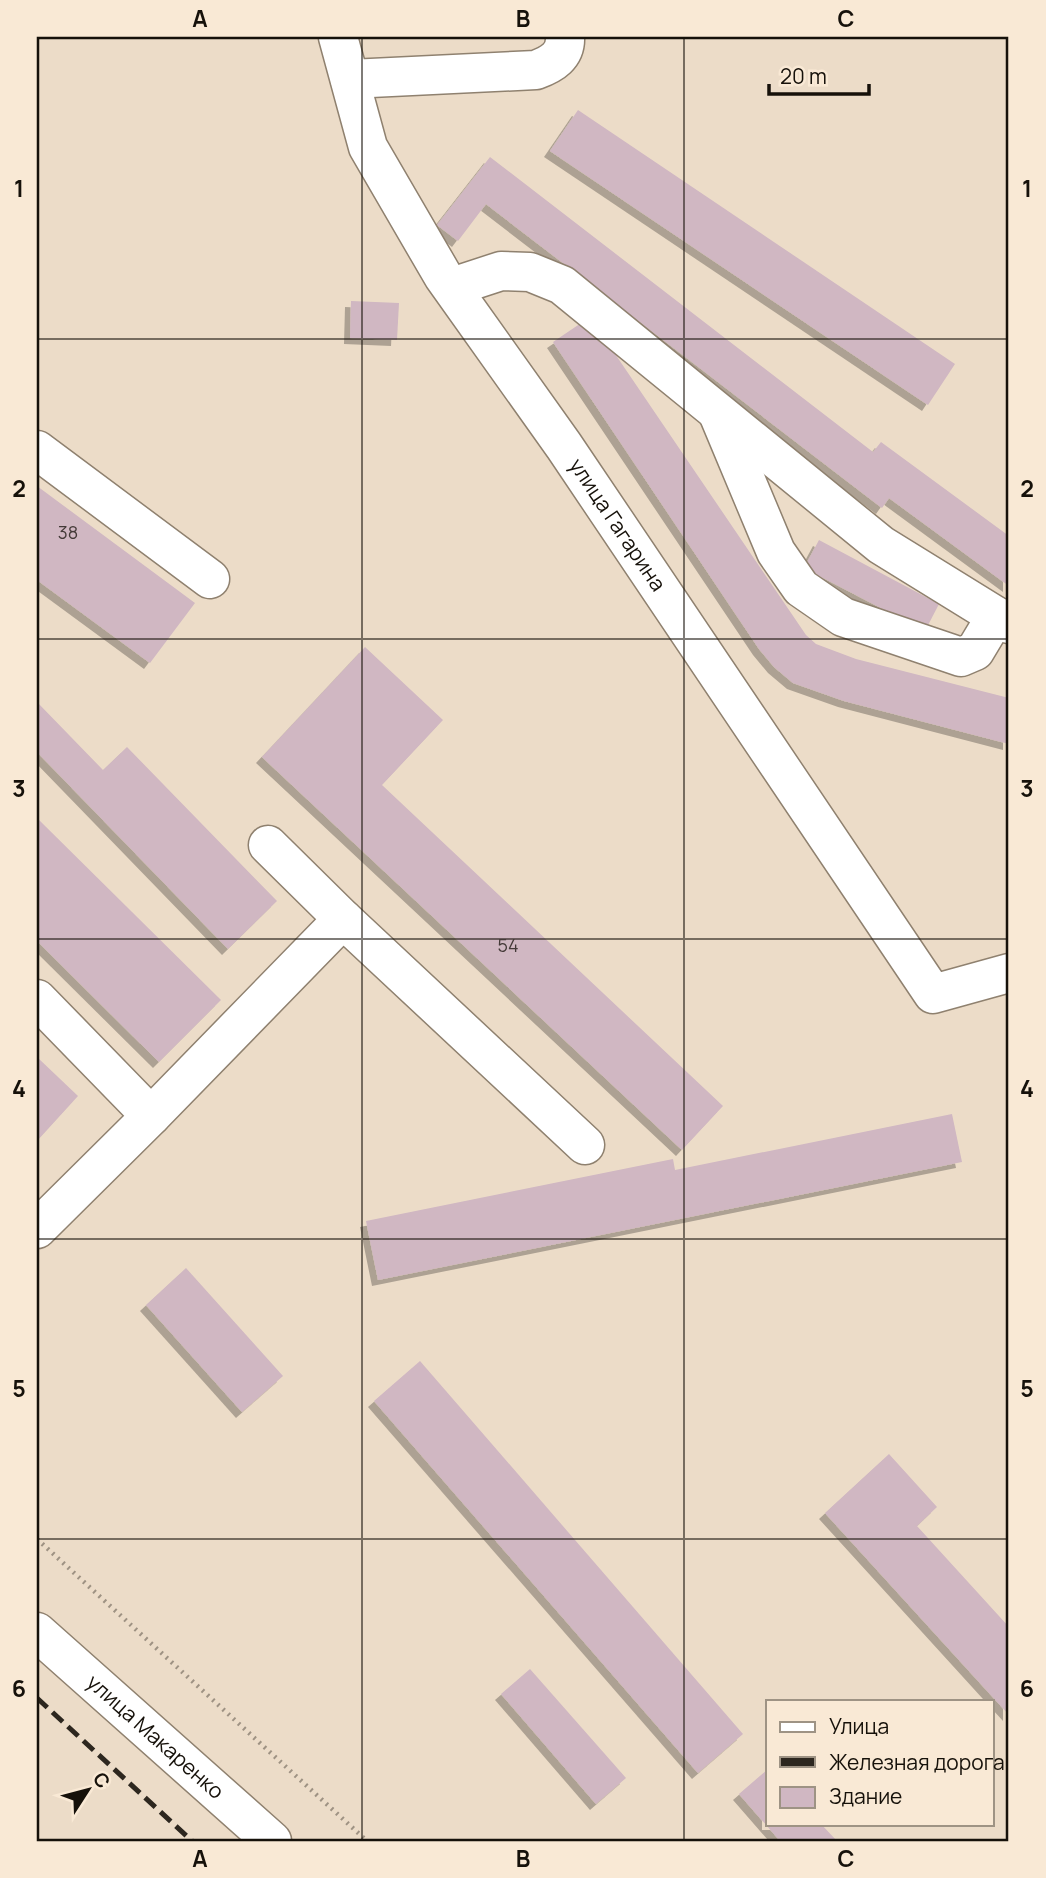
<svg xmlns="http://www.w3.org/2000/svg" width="1046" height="1878" font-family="Manrope,sans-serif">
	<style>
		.building { fill: #d0b7c2; filter: url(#shadow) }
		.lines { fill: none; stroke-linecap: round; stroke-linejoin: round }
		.minor-casing { stroke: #8f816f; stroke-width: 41 }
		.major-casing { stroke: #8f816f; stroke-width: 41 }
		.path { stroke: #9e9283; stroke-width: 4.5; stroke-dasharray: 2 5; stroke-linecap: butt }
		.minor { stroke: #fff; stroke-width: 38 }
		.major { stroke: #fff; stroke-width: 38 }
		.rail { stroke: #2d271f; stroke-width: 5; stroke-dasharray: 14 7; stroke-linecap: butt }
		.grid { fill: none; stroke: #16110a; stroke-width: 2; stroke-opacity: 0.55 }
		.labels { text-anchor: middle; stroke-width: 5; stroke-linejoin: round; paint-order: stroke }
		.number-label { font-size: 18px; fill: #443a38 }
		.street-label { font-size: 21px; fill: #16110a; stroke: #f9e9d5 }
		.neatline { fill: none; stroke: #16110a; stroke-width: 2.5 }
		.grid-label { font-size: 23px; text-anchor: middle; font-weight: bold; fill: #16110a }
	</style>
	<defs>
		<filter id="shadow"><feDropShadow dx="-6" dy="6" stdDeviation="0" flood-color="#0004"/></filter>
	</defs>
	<rect width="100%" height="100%" fill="#ecdcc8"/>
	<g class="building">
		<polygon points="578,110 955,364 928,405 550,151"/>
		<polygon points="490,157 873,452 881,442 1009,536 1009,586 889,498 882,508 486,204 458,241 437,225"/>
		<polygon points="351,301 399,303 397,340 350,338"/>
		<polygon points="590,317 806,635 816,644 856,659 1009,698 1009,744 844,701 793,683 774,667 759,649 553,342"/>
		<polygon points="37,486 195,603 150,663 37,580"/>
		<polygon points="819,540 939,604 925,631 804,568"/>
		<polygon points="365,647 443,720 382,785 723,1106 682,1150 262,757"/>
		<polygon points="37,702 103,770 127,747 277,901 228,949 37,752"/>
		<polygon points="37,818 221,1000 159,1062 37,941"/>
		<polygon points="37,1057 78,1096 37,1141"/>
		<polygon points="952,1114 962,1162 378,1280 366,1221 673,1159 675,1170"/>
		<polygon points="186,1268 283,1376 242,1412 146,1305"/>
		<polygon points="420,1361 743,1734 698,1773 374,1401"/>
		<polygon points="889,1454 937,1507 917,1526 1009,1627 1009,1715 825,1513"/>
		<polygon points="530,1669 626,1778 596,1804 501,1694"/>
		<polygon points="768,1769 768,1824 821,1824 837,1841 780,1841 739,1794"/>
	</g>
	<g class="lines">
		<g class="minor-casing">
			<g id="minor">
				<path id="s1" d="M338,37L368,147L443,276L564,446L933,994L1009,973"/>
				<path d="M350,79L536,70C552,64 566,56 565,37"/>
				<polyline points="452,287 501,271 530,272 562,285 881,545 1009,624"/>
				<polyline points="719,416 776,552 801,588 843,617 961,657 975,651 996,616"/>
				<polyline points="37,450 210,579"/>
				<polyline points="268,845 343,919"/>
				<polyline points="37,999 151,1116"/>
				<polyline points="37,1229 151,1116 343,919 585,1145"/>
			</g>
		</g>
		<g class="major-casing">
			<g id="major">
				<path id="s2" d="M37,1632L272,1841"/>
			</g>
		</g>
		<polyline class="path" points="37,1539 367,1841"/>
		<use href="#minor" class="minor"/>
		<use href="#major" class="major"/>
		<polyline class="rail" points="37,1698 192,1841"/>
	</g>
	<path class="grid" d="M362,37V1841M684,37V1841M37,339H1009M37,639H1009M37,939H1009M37,1239H1009M37,1539H1009"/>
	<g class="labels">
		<g class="number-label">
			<text x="68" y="539">38</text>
			<text x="508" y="952">54</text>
		</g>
		<g class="street-label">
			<text dy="7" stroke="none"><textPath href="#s1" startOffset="567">улица Гагарина</textPath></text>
			<text dy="7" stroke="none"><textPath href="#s2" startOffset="158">улица Макаренко</textPath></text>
		</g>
	</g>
	<rect width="1046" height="1878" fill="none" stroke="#f9e9d5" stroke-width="77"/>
	<rect x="766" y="1700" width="228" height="126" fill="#f9e9d5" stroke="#9e9384" stroke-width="2"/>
	<rect x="780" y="1722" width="35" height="10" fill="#ffffff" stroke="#9e9384" stroke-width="2"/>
	<text x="829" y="1734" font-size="21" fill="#16110a">Улица</text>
	<rect x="780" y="1757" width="35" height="10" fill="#2d271f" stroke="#9e9384" stroke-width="2"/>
	<text x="829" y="1770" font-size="21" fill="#16110a">Железная дорога</text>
	<rect x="780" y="1787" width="35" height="21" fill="#d0b7c2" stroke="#9e9384" stroke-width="2"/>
	<text x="829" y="1804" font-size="21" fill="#16110a">Здание</text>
	<g transform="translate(88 1790) rotate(54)" stroke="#f9e9d5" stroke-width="5" paint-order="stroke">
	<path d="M0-5L12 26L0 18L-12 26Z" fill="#16110a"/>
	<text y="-10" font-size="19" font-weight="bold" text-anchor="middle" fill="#16110a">С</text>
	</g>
	<path d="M769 84v10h100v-10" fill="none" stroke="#16110a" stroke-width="3.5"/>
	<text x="780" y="84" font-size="21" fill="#16110a" stroke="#f9e9d5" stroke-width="5" paint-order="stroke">20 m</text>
	<rect x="38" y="38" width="969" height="1802" class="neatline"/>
	<g class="grid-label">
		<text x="200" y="27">A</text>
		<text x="523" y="27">B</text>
		<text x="846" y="27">C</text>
		<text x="19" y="197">1</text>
		<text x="1027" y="197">1</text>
		<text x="19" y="497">2</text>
		<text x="1027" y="497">2</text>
		<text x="19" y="797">3</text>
		<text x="1027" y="797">3</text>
		<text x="19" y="1097">4</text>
		<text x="1027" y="1097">4</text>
		<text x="19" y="1397">5</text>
		<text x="1027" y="1397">5</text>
		<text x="19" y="1697">6</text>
		<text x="1027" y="1697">6</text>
		<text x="200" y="1867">A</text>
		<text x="523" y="1867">B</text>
		<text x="846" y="1867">C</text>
	</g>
</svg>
